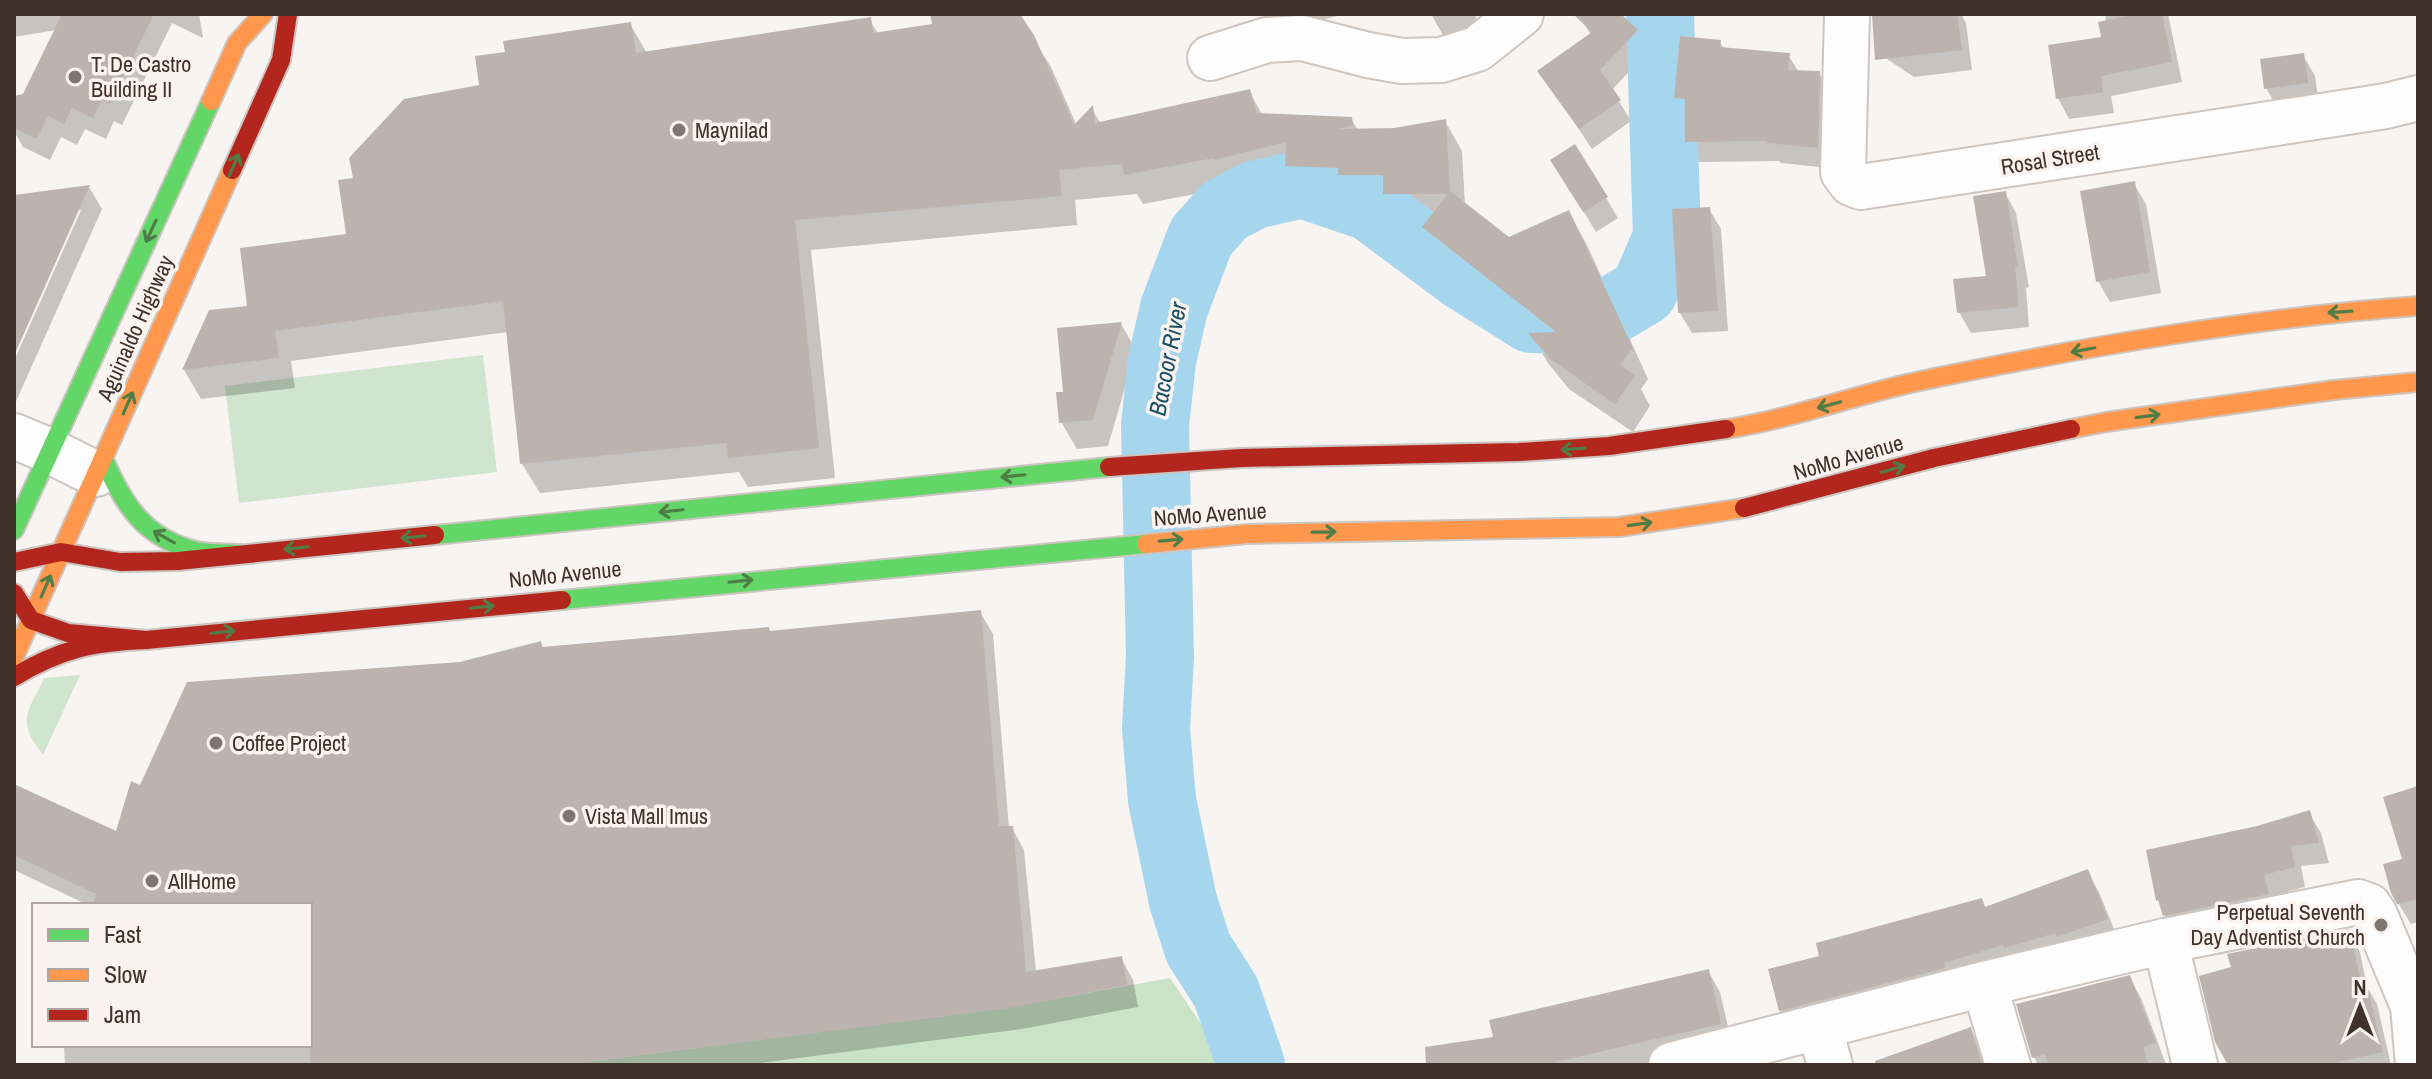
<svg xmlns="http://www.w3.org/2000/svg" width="2432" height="1079" font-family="'Archivo Narrow',sans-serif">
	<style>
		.green { fill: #d0e5cd }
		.forest { fill: #cae3c7 }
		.shadow { fill: #0003 }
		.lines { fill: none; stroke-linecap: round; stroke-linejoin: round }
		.river { stroke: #a6d6ed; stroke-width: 68 }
		.building { fill: #bcb3af }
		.street-casing { stroke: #cdc5c0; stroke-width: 48 }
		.fast-casing { stroke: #cdc5c0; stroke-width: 22 }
		.slow-casing { stroke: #cdc5c0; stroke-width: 22 }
		.jam-casing { stroke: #cdc5c0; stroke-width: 22 }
		.street { stroke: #fefdfd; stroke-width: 44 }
		.fast { stroke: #63d668; stroke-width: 18 }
		.slow { stroke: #ff974d; stroke-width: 18 }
		.jam { stroke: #b3261e; stroke-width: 18 }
		.oneway { stroke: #507c46 }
		.poi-dot { fill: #807671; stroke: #fbf3ef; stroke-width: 3 }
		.labels { text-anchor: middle; stroke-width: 7; stroke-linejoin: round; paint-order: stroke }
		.poi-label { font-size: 22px; fill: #40322b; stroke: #fbf3ef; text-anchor: start }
		.street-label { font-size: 22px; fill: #40322b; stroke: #fbf3ef }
		.water-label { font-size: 24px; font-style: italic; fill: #195168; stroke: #fbf3ef }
	</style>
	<rect width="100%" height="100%" fill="#f8f4f2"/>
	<g class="green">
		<polygon points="483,355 497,472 239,503 225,386"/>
		<path d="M80,675L43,755C16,720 27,714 44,678Z"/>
	</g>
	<polygon class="forest" points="1170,978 1229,1065 564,1065 1006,1008"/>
	<g class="shadow">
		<polygon points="14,14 199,14 203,38 172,23 122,125 114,121 106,139 85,129 77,145 61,137 50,160 23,147 14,131 14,118 56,30 14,37"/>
		<polygon points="932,14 1017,14 1051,67 1077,126 1092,109 1101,124 1249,91 1263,116 1351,119 1358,130 1395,130 1445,121 1462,151 1465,206 1508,240 1569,213 1586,243 1648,379 1641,389 1650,406 1633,432 1569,389 1548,363 1531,335 1541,335 1441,257 1424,227 1427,224 1402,224 1391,204 1357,204 1353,197 1305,195 1293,175 1233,189 1232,187 1143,204 1137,194 1075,200 1077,225 811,250 835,478 748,487 739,472 540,493 522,464 508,332 291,361 295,388 201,399 184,370 210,311 249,308 349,236 355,179 482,87 508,54 630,24 647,53 870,20 878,34 934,25"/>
		<polygon points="1270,14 1347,14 1279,29"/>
		<polygon points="1431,14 1475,14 1478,27 1443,35"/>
		<polygon points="1589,14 1619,14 1637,31 1648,51 1612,90 1631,121 1592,149 1540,71 1591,35 1582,21"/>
		<polygon points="1873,14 1961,14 1966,23 1972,70 1914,77 1887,59 1875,37"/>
		<polygon points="2106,14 2168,14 2182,82 2111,96 2114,113 2069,119 2058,98 2103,39"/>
		<polygon points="1720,42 1724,49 1788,55 1799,72 1819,73 1831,93 1829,168 1781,163 1779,161 1699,162 1687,142 1687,116 1676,97"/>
		<polygon points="2303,55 2315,76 2319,103 2278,109 2266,88"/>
		<polygon points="1565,181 1606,198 1618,218 1596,232"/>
		<polygon points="2134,184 2146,204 2161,293 2110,302 2098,281"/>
		<polygon points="89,187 102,209 14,406 14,361 81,210 77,210 14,351 14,197"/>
		<polygon points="2005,193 2016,213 2029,287 2026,288 2029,327 1971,333 1959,312 1989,277"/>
		<polygon points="1709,209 1721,229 1728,331 1692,333 1680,313"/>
		<polygon points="1121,324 1136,350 1108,446 1077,449 1061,422 1065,394"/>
		<polygon points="980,612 993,634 1009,828 1012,828 1024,850 1036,972 1121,958 1133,980 1138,1007 1022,1029 744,1065 65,1065 64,1045 310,1045 310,905 88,905 14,870 14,797 117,833 141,788 461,664 541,643 544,649 770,633"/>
		<polygon points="2418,788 2418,922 2411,924 2392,893 2405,860"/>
		<polygon points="2309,813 2321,833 2329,863 2301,866 2305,887 2275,895 2279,915 2177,936 2165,915 2257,828"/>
		<polygon points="2087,872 2099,892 2118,939 1792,1031 1780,1011 1986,909"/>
		<polygon points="2348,932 2360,952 2367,987 2377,1004 2391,1065 2230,1065"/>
		<polygon points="1708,971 1720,992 1732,1044 1641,1065 1479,1065 1496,1039"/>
		<polygon points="2129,977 2141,998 2166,1064 2038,1065 2034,1057"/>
		<polygon points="1970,1029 1982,1050 1986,1065 1907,1065"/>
		<polygon points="1252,1044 1276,1065 1262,1065"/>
	</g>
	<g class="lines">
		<polyline class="river" points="1251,1065 1226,992 1198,948 1183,901 1162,800 1156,728 1160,656 1155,425 1162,361 1174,308 1201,237 1224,211 1254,195 1302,184 1370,207 1464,277 1531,319 1594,321 1644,291 1667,237 1660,14"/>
	</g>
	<g class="building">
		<polygon points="62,14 154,14 110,104 102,100 93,118 72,108 64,124 48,116 37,139 14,128 14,96 23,94"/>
		<polygon points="930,14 1020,14 1034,35 1074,125 1093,105 1095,123 1250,89 1257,113 1352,117 1353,125 1339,129 1394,128 1446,119 1450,191 1509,237 1569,210 1633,348 1620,365 1635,375 1615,404 1550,359 1528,333 1556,332 1422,227 1448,194 1383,194 1383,175 1338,175 1338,168 1285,166 1286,142 1214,160 1214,158 1124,175 1122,164 1059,170 1062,196 795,220 819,448 728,458 727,443 520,464 503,301 275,331 279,358 182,370 209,310 247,306 240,248 346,234 338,180 353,178 349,158 404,99 479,85 475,56 505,52 503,41 631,22 636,53 871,17 873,33 932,24"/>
		<polygon points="1573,14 1621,14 1638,30 1600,70 1621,100 1579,129 1537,71 1592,32"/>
		<polygon points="1872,14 1957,14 1962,50 1875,60"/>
		<polygon points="2138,14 2162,14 2172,62 2101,76 2103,92 2056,99 2048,45 2101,37 2098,22"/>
		<polygon points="1680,36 1721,40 1720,47 1790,53 1788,70 1820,71 1818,148 1767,143 1767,141 1685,142 1685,99 1674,98"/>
		<polygon points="2304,53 2308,83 2264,89 2260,59"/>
		<polygon points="1575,144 1608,197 1583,212 1550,160"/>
		<polygon points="2135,181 2150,272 2096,282 2080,191"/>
		<polygon points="90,185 14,356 14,195"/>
		<polygon points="2006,191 2018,267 2015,267 2019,307 1957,313 1953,279 1986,276 1973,196"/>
		<polygon points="1710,207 1718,311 1678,313 1672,209"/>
		<polygon points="1122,322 1093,420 1059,423 1056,392 1063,392 1057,328"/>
		<polygon points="981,610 999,826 1013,826 1026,972 1122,956 1127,985 1009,1008 564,1065 310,1065 310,905 93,905 96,894 14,855 14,784 116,831 131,781 140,785 187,682 460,662 541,641 542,647 769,627 770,631"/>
		<polygon points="2418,786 2418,899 2397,904 2391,893 2383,864 2402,859 2383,797"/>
		<polygon points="2310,810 2319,843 2291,846 2295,867 2264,875 2269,894 2163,916 2158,900 2156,901 2146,850 2257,826"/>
		<polygon points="2088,869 2108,919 2057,937 2055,933 2004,948 2003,945 1944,963 1945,968 1779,1011 1768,969 1819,956 1816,943 1982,898 1985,907"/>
		<polygon points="2349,929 2361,982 2366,981 2383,1052 2325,1065 2228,1065 2215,1042 2199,976 2231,967 2227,954"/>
		<polygon points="1709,969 1721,1024 1542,1065 1426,1065 1425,1047 1493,1037 1489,1020"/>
		<polygon points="2130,975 2156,1043 2143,1047 2148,1065 2048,1065 2045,1054 2032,1058 2016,1004"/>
		<polygon points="1971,1027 1982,1065 1876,1065 1875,1061"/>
	</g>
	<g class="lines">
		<g class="street-casing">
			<g id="street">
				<polyline points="1847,14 1843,172 1851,183 1861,187 2386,106 2418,98"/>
				<polyline points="1210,58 1267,40 1302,38 1368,55 1402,61 1441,60 1477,49 1521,14"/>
				<polyline points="14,436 50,451 96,474"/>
				<polyline points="2165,941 2195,1065"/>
				<polyline points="1984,984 2008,1065"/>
				<polyline points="1819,1027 1830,1065"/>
				<polyline points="1671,1065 1984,984 2165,941 2358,902 2369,906 2375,915 2413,1006 2418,1065"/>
			</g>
		</g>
		<g class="fast-casing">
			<g id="fast">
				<path d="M103,458C124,504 142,537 196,551C209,554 225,553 239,554"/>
				<polyline points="14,530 211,101"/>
				<polyline points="435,535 1109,467"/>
				<polyline points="562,600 1146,544"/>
			</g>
		</g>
		<g class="slow-casing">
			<g id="slow">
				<polyline points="211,101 237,43 263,14"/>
				<path d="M1726,429C1791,419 1855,395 1920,381C2084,347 2251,318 2418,306"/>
				<polyline points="2071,429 2106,422 2334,390 2418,382"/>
				<polyline points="1146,544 1246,534 1619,527 1744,508"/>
				<polyline points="14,657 232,170"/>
			</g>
		</g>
		<g class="jam-casing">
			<g id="jam">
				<polyline points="232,170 281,60 288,14"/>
				<polyline points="1109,467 1241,458 1519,452 1609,446 1726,429"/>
				<polyline points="1744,508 1934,458 2071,429"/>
				<polyline points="14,562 61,552 120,562 178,561 435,535"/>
				<polyline points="14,593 31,620 68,633 146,640 562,600"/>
				<path d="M14,677C60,649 93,642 146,640"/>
			</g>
		</g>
		<use href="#street" class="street"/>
		<use href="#fast" class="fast"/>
		<use href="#slow" class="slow"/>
		<use href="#jam" class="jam"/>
	</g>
	<defs><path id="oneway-shaft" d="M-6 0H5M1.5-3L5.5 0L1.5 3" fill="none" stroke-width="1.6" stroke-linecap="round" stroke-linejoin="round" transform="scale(2)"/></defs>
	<g class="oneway">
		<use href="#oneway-shaft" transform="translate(234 165) rotate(-66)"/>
		<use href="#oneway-shaft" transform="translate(151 231) rotate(115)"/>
		<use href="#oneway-shaft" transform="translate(2340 312) rotate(176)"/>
		<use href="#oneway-shaft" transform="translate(2083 350) rotate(169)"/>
		<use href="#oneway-shaft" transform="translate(128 403) rotate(-66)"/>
		<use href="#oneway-shaft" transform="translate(1829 405) rotate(165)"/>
		<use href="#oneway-shaft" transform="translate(2148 416) rotate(-8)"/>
		<use href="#oneway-shaft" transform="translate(1573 449) rotate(176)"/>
		<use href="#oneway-shaft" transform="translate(1893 469) rotate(-16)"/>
		<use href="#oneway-shaft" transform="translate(1013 476) rotate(174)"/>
		<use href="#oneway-shaft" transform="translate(671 511) rotate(174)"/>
		<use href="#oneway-shaft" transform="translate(1640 524) rotate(-8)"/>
		<use href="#oneway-shaft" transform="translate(1324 532) rotate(-1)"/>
		<use href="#oneway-shaft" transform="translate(164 537) rotate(-151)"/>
		<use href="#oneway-shaft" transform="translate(413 537) rotate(174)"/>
		<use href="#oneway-shaft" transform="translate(1171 540) rotate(-5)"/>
		<use href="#oneway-shaft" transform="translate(296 548) rotate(174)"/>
		<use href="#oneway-shaft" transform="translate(741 581) rotate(-6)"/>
		<use href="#oneway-shaft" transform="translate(46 586) rotate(-66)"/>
		<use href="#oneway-shaft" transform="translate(482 607) rotate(-6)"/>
		<use href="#oneway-shaft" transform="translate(223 632) rotate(-6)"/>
	</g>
	<g class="poi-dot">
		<circle cx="75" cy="77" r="8"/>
		<circle cx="679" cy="130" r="8"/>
		<circle cx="216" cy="743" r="8"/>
		<circle cx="569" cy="816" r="8"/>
		<circle cx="152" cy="881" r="8"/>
		<circle cx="2381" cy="925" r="8"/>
	</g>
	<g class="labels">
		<g class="poi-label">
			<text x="91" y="72">T. De Castro<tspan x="91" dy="25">Building II</tspan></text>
			<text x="695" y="138">Maynilad</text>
			<text x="232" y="751">Coffee Project</text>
			<text x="585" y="824">Vista Mall Imus</text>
			<text x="168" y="889">AllHome</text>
			<text x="2365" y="920" text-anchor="end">Perpetual Seventh<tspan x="2365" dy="25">Day Adventist Church</tspan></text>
		</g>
		<g class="street-label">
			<text transform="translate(2050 159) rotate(-9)" y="8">Rosal Street</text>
			<text transform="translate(135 328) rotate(-66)" y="8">Aguinaldo Highway</text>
			<text transform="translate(1848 457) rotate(-16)" y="8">NoMo Avenue</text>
			<text transform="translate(1210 514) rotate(-4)" y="8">NoMo Avenue</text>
			<text transform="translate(565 574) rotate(-6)" y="8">NoMo Avenue</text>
		</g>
		<g class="water-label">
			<text transform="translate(1168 359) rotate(-79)" y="8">Bacoor River</text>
		</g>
	</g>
	<rect width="2432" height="1079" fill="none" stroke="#40322b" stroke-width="32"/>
	<rect x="32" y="903" width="280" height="144" fill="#fbf3ef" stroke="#b0a6a1" stroke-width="2"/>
	<rect x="48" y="929" width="40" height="12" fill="#63d668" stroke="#b0a6a1" stroke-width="2"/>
	<text x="104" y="943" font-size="24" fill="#40322b">Fast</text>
	<rect x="48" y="969" width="40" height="12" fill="#ff974d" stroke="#b0a6a1" stroke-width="2"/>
	<text x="104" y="983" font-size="24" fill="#40322b">Slow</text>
	<rect x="48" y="1009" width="40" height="12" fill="#b3261e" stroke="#b0a6a1" stroke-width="2"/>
	<text x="104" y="1023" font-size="24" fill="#40322b">Jam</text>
	<g transform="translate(2360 1007)" stroke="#fbf3ef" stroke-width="6" paint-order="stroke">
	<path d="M0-6L14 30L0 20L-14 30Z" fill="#40322b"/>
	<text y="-12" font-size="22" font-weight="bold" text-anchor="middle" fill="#40322b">N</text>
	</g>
</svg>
